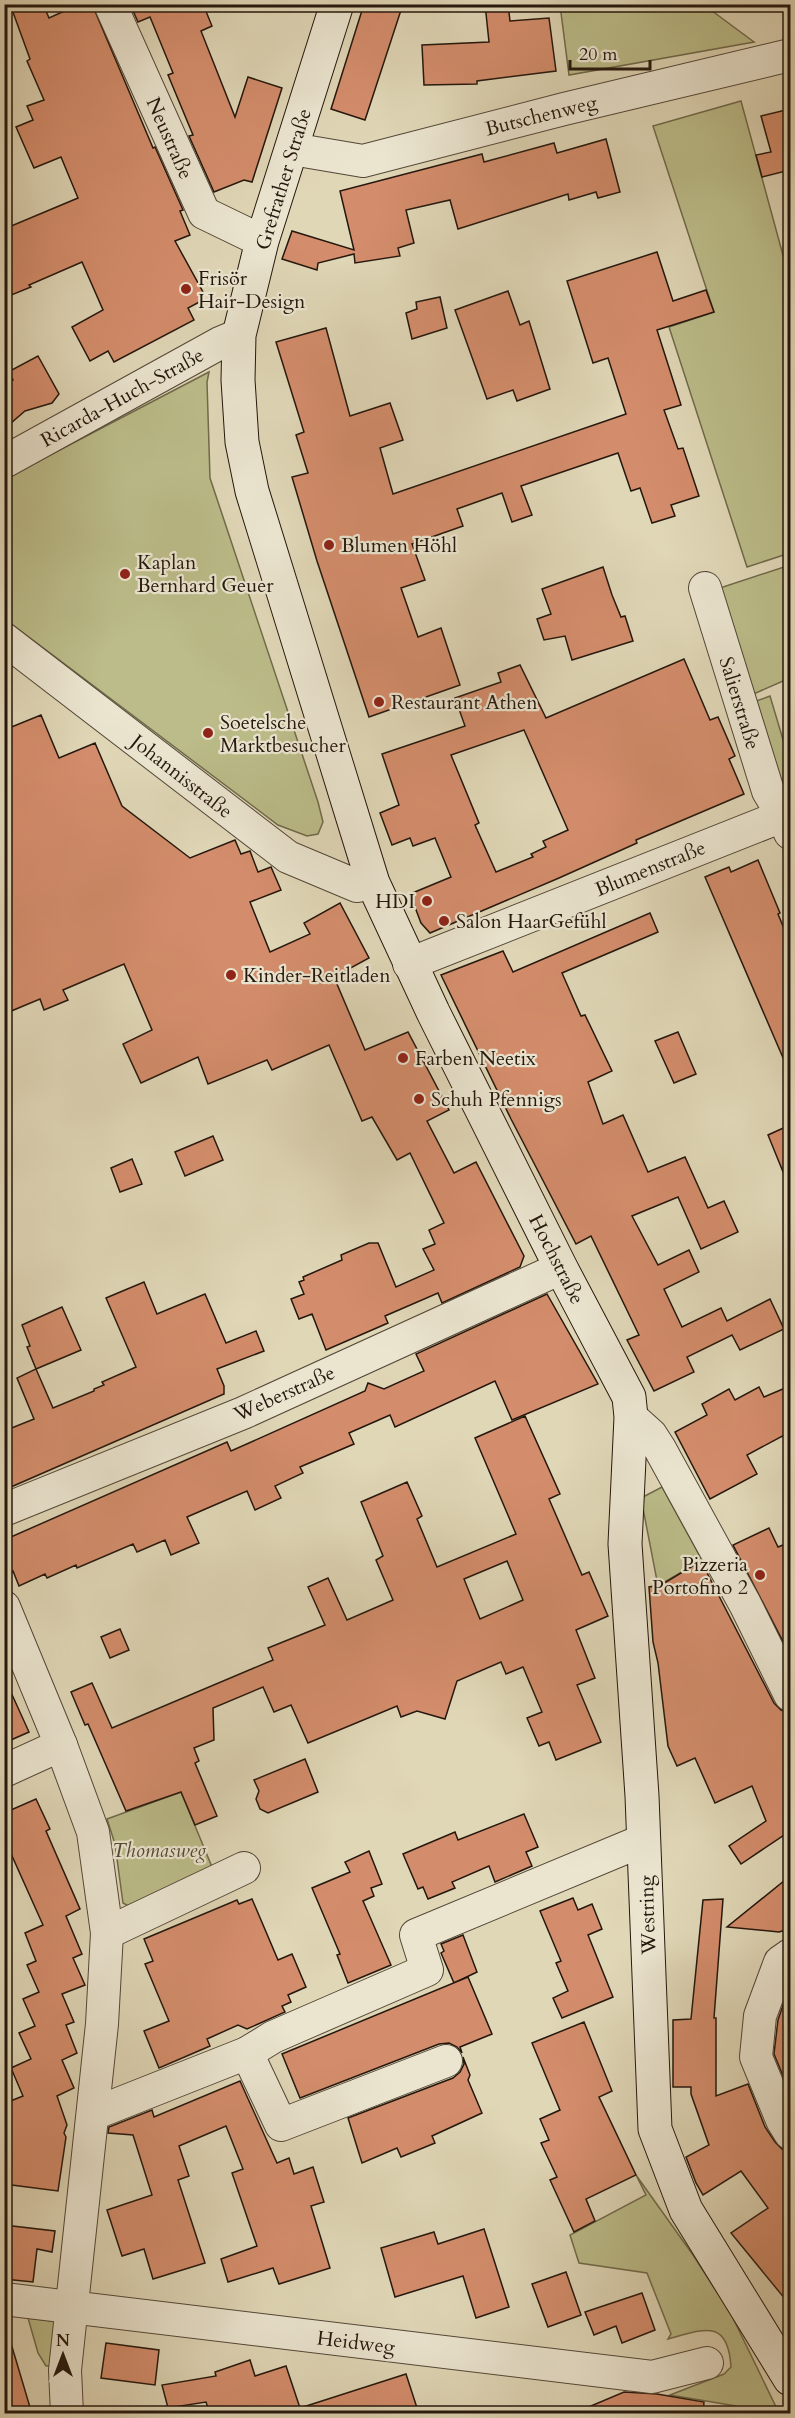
<svg xmlns="http://www.w3.org/2000/svg" width="795" height="2418" font-family="Cardo,serif">
	<style>
		.green { fill: #bbbc89; stroke: #706a4b; stroke-width: 1.5 }
		.building { fill: #d48d6c; stroke: #24170d; stroke-width: 1.5; fill-rule: evenodd }
		.lines { fill: none; stroke-linecap: round; stroke-linejoin: round }
		.street-casing { stroke: #534738; stroke-width: 34 }
		.secondary-casing { stroke: #24170d; stroke-width: 35 }
		.street { stroke: #ebe5d0; stroke-width: 32 }
		.secondary { stroke: #ebe5d0; stroke-width: 33 }
		.poi-dot { fill: #8f2418; stroke: #ebe5d0; stroke-width: 2 }
		.labels { text-anchor: middle; stroke-width: 4.5; stroke-linejoin: round; paint-order: stroke }
		.street-label { font-size: 20px; fill: #24170d; stroke: #ebe5d0 }
		.poi-label { font-size: 20px; fill: #24170d; stroke: #ebe5d0; text-anchor: start }
		.park-label { font-size: 20px; font-style: italic; fill: #514932; stroke: #ebe5d0 }
	</style>
	<rect width="100%" height="100%" fill="#e0d7b7"/>
	<filter id="stains"><feTurbulence type="fractalNoise" baseFrequency=".00333" numOctaves="4"/><feColorMatrix values="0 0 0 0 .2 0 0 0 0 .09 0 0 0 0 .02 0 0 0 .5 -.17"/></filter>
	<radialGradient id="worn" r=".72"><stop offset=".6" stop-color="#630" stop-opacity="0"/><stop offset="1" stop-color="#630" stop-opacity=".3"/></radialGradient>
	<g class="green">
		<polygon points="560,5 704,5 754,42 569,75"/>
		<polygon points="741,101 790,281 790,553 747,567 669,327 714,312 653,126"/>
		<polygon points="209,372 207,382 210,478 318,802 323,822 318,834 307,836 278,825 5,619 4,479"/>
		<polygon points="790,565 790,678 749,696 717,589"/>
		<polygon points="770,696 790,763 790,795 777,789 751,703"/>
		<polygon points="662,1487 702,1560 658,1586 641,1498"/>
		<polygon points="181,1792 212,1867 135,1910 123,1903 115,1844 107,1819"/>
		<path d="M636,2175L693,2255L731,2314L779,2413H741L736,2406L670,2395L724,2374L731,2367C728,2318 704,2329 668,2339L671,2334L647,2273L579,2263L570,2235L646,2195Z"/>
		<polygon points="28,2318 60,2322 57,2365 46,2366 38,2353"/>
	</g>
	<g class="building">
		<polygon points="10,4 43,4 49,18 80,4 92,4 153,148 155,147 183,210 180,211 190,235 175,241 203,292 203,300 188,308 194,320 114,362 108,351 90,361 72,327 103,310 82,262 29,285 31,287 4,298 4,229 78,198 61,157 34,168 16,127 33,120 27,106 44,100 27,61 30,59"/>
		<polygon points="130,4 203,4 212,26 201,31 235,117 248,77 282,88 252,182 244,180 214,192 189,136 193,135 168,75 173,73 150,17 138,22"/>
		<polygon points="364,4 403,4 365,120 331,109"/>
		<polygon points="485,4 508,4 510,21 549,18 556,71 477,81 477,84 424,85 422,45 489,42"/>
		<polygon points="790,109 790,147 785,149 790,170 762,177 756,155 771,152 761,116"/>
		<polygon points="606,139 620,192 598,198 596,192 569,200 568,194 458,229 450,200 406,210 414,243 398,248 400,256 355,263 354,254 318,263 317,270 282,259 292,231 354,250 340,191 482,154 484,162 554,143 557,153"/>
		<polygon points="657,252 673,301 706,290 714,312 657,330 681,405 664,410 678,449 683,448 699,496 671,505 675,516 652,523 640,488 631,491 618,453 521,486 532,515 512,522 502,493 457,509 463,526 412,544 425,580 401,588 418,637 441,628 460,685 369,717 317,561 292,477 308,473 296,435 304,432 276,342 326,328 350,416 390,403 403,440 380,448 393,494 626,414 608,358 593,363 567,281"/>
		<polygon points="508,291 520,325 529,321 550,389 517,401 513,390 487,399 455,310"/>
		<polygon points="440,297 447,328 412,339 406,313 417,309 416,302"/>
		<polygon points="38,356 59,394 52,403 25,411 4,429 4,384 13,380 8,372"/>
		<polygon points="603,567 612,595 621,617 625,616 633,641 572,660 565,636 544,640 537,619 551,614 542,589"/>
		<path d="M684,659L710,720L718,717L735,756L729,759L744,794L636,840L637,843L559,878L430,933L421,923L410,894L451,877L435,838L413,846L410,838L392,845L380,813L399,805L382,754L465,726L455,698L501,682L498,673L520,665L546,718ZM524,730L568,830L543,841L546,847L531,854L533,857L496,872L475,825L479,823L451,755Z"/>
		<polygon points="41,715 59,758 95,743 122,806 190,858 235,840 241,854 250,851 258,872 271,867 281,890 250,902 270,952 310,934 304,923 340,903 369,958 334,977 365,1050 408,1032 449,1110 427,1121 454,1173 476,1162 524,1256 520,1267 442,1303 438,1293 385,1316 388,1323 326,1350 312,1314 299,1319 291,1299 304,1294 299,1282 304,1280 303,1277 342,1260 341,1255 369,1243 378,1243 396,1287 434,1270 423,1249 435,1244 429,1230 444,1223 410,1153 397,1160 372,1117 362,1121 329,1045 272,1070 267,1060 208,1084 198,1057 141,1083 123,1044 152,1030 124,964 63,990 68,1000 44,1010 40,999 4,1014 4,730"/>
		<polygon points="758,860 780,913 778,914 790,943 790,1074 705,877 729,867 731,872"/>
		<polygon points="650,913 658,932 562,973 581,1016 585,1015 612,1071 588,1082 603,1124 623,1115 648,1172 685,1157 708,1208 724,1201 738,1232 701,1249 678,1197 632,1216 658,1265 689,1250 699,1272 664,1289 682,1327 721,1308 727,1321 770,1299 784,1329 740,1350 732,1335 687,1357 694,1372 654,1391 627,1340 639,1335 591,1236 576,1244 511,1119 441,975 503,951 513,972"/>
		<polygon points="678,1032 696,1074 674,1083 655,1041"/>
		<polygon points="790,1125 790,1189 768,1135"/>
		<polygon points="213,1136 223,1160 185,1176 175,1152"/>
		<polygon points="132,1159 142,1184 120,1192 111,1168"/>
		<polygon points="144,1282 157,1314 205,1294 226,1343 256,1331 264,1351 217,1369 224,1386 224,1394 4,1490 4,1431 34,1419 17,1378 36,1369 27,1347 30,1346 22,1325 62,1307 81,1350 36,1369 53,1408 94,1391 94,1389 104,1385 102,1382 136,1367 106,1298"/>
		<polygon points="547,1294 598,1384 512,1420 495,1381 395,1427 390,1415 349,1433 354,1444 300,1467 303,1473 275,1486 281,1498 255,1510 247,1491 187,1517 199,1543 171,1555 165,1540 137,1552 133,1544 77,1568 76,1565 47,1578 45,1574 19,1586 13,1571 4,1575 4,1540 227,1442 231,1451 365,1391 368,1383 384,1389 424,1371 416,1354"/>
		<polygon points="790,1386 790,1432 747,1455 757,1474 710,1499 675,1432 707,1415 702,1404 729,1389 735,1400 759,1387 764,1397"/>
		<path d="M525,1416L560,1494L549,1499L582,1575L589,1572L608,1616L576,1630L595,1678L577,1685L601,1742L556,1760L549,1742L539,1746L527,1718L542,1712L523,1667L506,1674L501,1662L457,1681L445,1719L417,1711L401,1717L397,1706L308,1743L291,1705L274,1712L263,1687L213,1708L214,1740L194,1748L199,1761L195,1763L217,1816L195,1825L181,1792L126,1811L88,1724L85,1725L71,1692L92,1683L112,1728L273,1660L268,1648L325,1625L308,1587L328,1578L347,1620L393,1600L376,1560L383,1556L361,1502L407,1482L422,1516L417,1519L437,1567L516,1534L475,1438ZM507,1561L523,1600L480,1619L464,1579Z"/>
		<polygon points="769,1528 778,1547 783,1545 790,1558 790,1655 733,1545"/>
		<polygon points="701,1561 774,1703 781,1710 790,1713 790,1831 741,1864 729,1846 766,1821 752,1786 715,1803 695,1758 677,1766 668,1746 658,1663 653,1642 649,1587 661,1585"/>
		<polygon points="120,1629 129,1650 110,1658 101,1637"/>
		<polygon points="4,1677 29,1732 4,1743"/>
		<polygon points="305,1759 318,1792 268,1813 260,1809 256,1799 259,1791 254,1780"/>
		<polygon points="36,1799 50,1829 46,1831 80,1909 66,1916 82,1954 73,1958 85,1985 62,1994 74,2022 66,2025 77,2053 62,2060 74,2088 57,2096 67,2125 64,2133 66,2137 58,2191 4,2184 4,2124 11,2109 8,2102 23,2096 11,2068 31,2059 19,2033 35,2026 23,1999 39,1992 27,1965 36,1961 25,1933 43,1925 4,1838 4,1813"/>
		<polygon points="524,1814 538,1847 526,1852 532,1866 495,1882 489,1866 452,1882 455,1888 428,1899 423,1887 418,1889 403,1854 455,1832 458,1840"/>
		<polygon points="369,1851 382,1884 371,1888 374,1896 363,1901 391,1965 348,1983 337,1955 340,1954 312,1888 350,1872 345,1862"/>
		<polygon points="790,1876 790,1937 786,1930 779,1932 727,1927"/>
		<polygon points="573,1898 578,1910 592,1904 602,1929 588,1935 613,1997 562,2018 553,1998 568,1991 556,1963 561,1961 540,1911"/>
		<polygon points="252,1899 278,1960 292,1954 306,1987 288,1995 291,2002 282,2006 285,2012 247,2029 238,2025 207,2039 210,2046 159,2068 144,2031 169,2021 145,1964 153,1961 144,1939 237,1900 239,1904"/>
		<polygon points="723,1899 714,2018 716,2018 716,2096 748,2084 765,2127 775,2142 782,2149 790,2151 790,2305 731,2233 768,2208 741,2171 703,2195 696,2183 686,2157 709,2145 691,2094 691,2087 673,2087 673,2020 691,2019 703,1900"/>
		<polygon points="463,1935 477,1972 454,1983 441,1953 444,1951 441,1944"/>
		<polygon points="468,1977 492,2034 460,2047 462,2053 457,2047 449,2043 439,2044 300,2098 282,2054"/>
		<polygon points="790,1985 790,2093 774,2054 778,2020"/>
		<polygon points="584,2022 612,2091 599,2097 636,2175 586,2199 595,2221 574,2232 550,2180 557,2177 541,2143 549,2140 540,2119 560,2110 532,2043"/>
		<polygon points="463,2057 470,2075 468,2080 482,2113 432,2136 435,2143 401,2157 397,2148 362,2163 348,2118 453,2078 460,2072 464,2064"/>
		<polygon points="240,2081 277,2163 289,2158 294,2174 313,2167 324,2202 311,2206 330,2268 279,2284 273,2268 228,2282 221,2259 257,2246 232,2173 243,2169 226,2126 179,2146 189,2176 178,2180 205,2263 153,2279 144,2249 122,2256 107,2210 152,2195 133,2135 108,2133 109,2127 152,2110 154,2117"/>
		<polygon points="4,2225 55,2231 52,2252 37,2249 33,2282 4,2279"/>
		<polygon points="484,2229 509,2307 476,2318 463,2276 395,2297 381,2248 434,2232 438,2244"/>
		<polygon points="566,2272 581,2315 548,2327 532,2284"/>
		<polygon points="642,2293 655,2330 622,2343 616,2326 594,2335 585,2312"/>
		<polygon points="10,2340 32,2414 4,2414 4,2341"/>
		<polygon points="106,2343 159,2350 155,2385 101,2378"/>
		<polygon points="250,2360 255,2376 286,2366 300,2408 406,2374 419,2414 298,2414 297,2410 286,2414 210,2414 206,2402 168,2408 162,2385 216,2376 215,2372"/>
		<polygon points="624,2392 657,2394 704,2402 703,2414 572,2414"/>
	</g>
	<g class="lines">
		<g class="street-casing">
			<g id="street">
				<polyline points="110,4 204,213 262,241"/>
				<polyline points="292,149 363,161 564,109 790,55"/>
				<polyline points="4,462 220,343 239,335"/>
				<polyline points="705,588 768,791 783,816 790,833"/>
				<polyline points="4,639 288,857 357,886 373,883"/>
				<polyline points="409,964 790,813"/>
				<polyline points="631,1417 651,1435 660,1449 745,1604 790,1695"/>
				<polyline points="4,1510 243,1413 561,1268"/>
				<polyline points="4,1607 61,1745 93,1832 107,1933 102,2024 65,2370 67,2414"/>
				<polyline points="4,1771 61,1745"/>
				<polyline points="107,1933 244,1868"/>
				<polyline points="790,1955 780,1962 760,2016 756,2057 782,2120 790,2133"/>
				<polyline points="247,2053 281,2125 446,2061"/>
				<polyline points="93,2114 247,2053 273,2037 427,1970 416,1935 644,1840"/>
				<polyline points="4,2299 652,2377 707,2363"/>
			</g>
		</g>
		<g class="secondary-casing">
			<polyline id="secondary" points="337,4 262,241 239,335 238,380 242,442 252,491 373,883 433,1012 561,1268 629,1397 631,1417 625,1544 642,1796 655,2129 686,2210 790,2379"/>
		</g>
		<use href="#street" class="street"/>
		<use href="#secondary" class="secondary"/>
	</g>
	<g class="poi-dot">
		<circle cx="186" cy="289" r="6"/>
		<circle cx="329" cy="545" r="6"/>
		<circle cx="125" cy="574" r="6"/>
		<circle cx="379" cy="702" r="6"/>
		<circle cx="208" cy="733" r="6"/>
		<circle cx="427" cy="901" r="6"/>
		<circle cx="444" cy="921" r="6"/>
		<circle cx="231" cy="975" r="6"/>
		<circle cx="403" cy="1058" r="6"/>
		<circle cx="419" cy="1099" r="6"/>
		<circle cx="760" cy="1575" r="6"/>
	</g>
	<g class="labels">
		<g class="street-label">
			<text transform="translate(541 115) rotate(-14)" y="7">Butschenweg</text>
			<text transform="translate(170 138) rotate(66)" y="7">Neustraße</text>
			<text transform="translate(283 179) rotate(-73)" y="7">Grefrather Straße</text>
			<text transform="translate(122 397) rotate(-29)" y="7">Ricarda-Huch-Straße</text>
			<text transform="translate(740 703) rotate(73)" y="7">Salierstraße</text>
			<text transform="translate(182 776) rotate(38)" y="7">Johannisstraße</text>
			<text transform="translate(650 868) rotate(-22)" y="7">Blumenstraße</text>
			<text transform="translate(557 1259) rotate(63)" y="7">Hochstraße</text>
			<text transform="translate(284 1393) rotate(-24)" y="7">Weberstraße</text>
			<text transform="translate(647 1915) rotate(-92)" y="7">Westring</text>
			<text transform="translate(356 2342) rotate(7)" y="7">Heidweg</text>
		</g>
		<g class="poi-label">
			<text x="198" y="285">Frisör<tspan x="198" dy="23">Hair-Design</tspan></text>
			<text x="341" y="552">Blumen Höhl</text>
			<text x="137" y="569">Kaplan<tspan x="137" dy="23">Bernhard Geuer</tspan></text>
			<text x="391" y="709">Restaurant Athen</text>
			<text x="220" y="729">Soetelsche<tspan x="220" dy="23">Marktbesucher</tspan></text>
			<text x="415" y="908" text-anchor="end">HDI</text>
			<text x="456" y="928">Salon HaarGefühl</text>
			<text x="243" y="982">Kinder-Reitladen</text>
			<text x="415" y="1065">Farben Neetix</text>
			<text x="431" y="1106">Schuh Pfennigs</text>
			<text x="748" y="1571" text-anchor="end">Pizzeria<tspan x="748" dy="23">Portofino 2</tspan></text>
		</g>
		<g class="park-label">
			<text x="159" y="1857">Thomasweg</text>
		</g>
	</g>
	<rect width="795" height="2418" fill="none" stroke="#e0d7b7" stroke-width="24"/>
	<rect x="6" y="6" width="783" height="2406" fill="none" stroke="#24170d" stroke-width="3"/>
	<rect x="12" y="12" width="771" height="2394" fill="none" stroke="#24170d" stroke-width="1.5"/>
	<g transform="translate(63 2355)" stroke="#ebe5d0" stroke-width="4.5" paint-order="stroke">
	<path d="M0-4.5L10 22L0 15L-10 22Z" fill="#24170d"/>
	<text y="-9" font-size="16" font-weight="bold" text-anchor="middle" fill="#24170d">N</text>
	</g>
	<path d="M570 60v9h80v-9" fill="none" stroke="#24170d" stroke-width="3"/>
	<text x="579" y="60" font-size="18" fill="#24170d" stroke="#ebe5d0" stroke-width="4.5" paint-order="stroke">20 m</text>
	<rect width="100%" height="100%" filter="url(#stains)"/>
	<rect width="100%" height="100%" fill="url(#worn)"/>
</svg>
